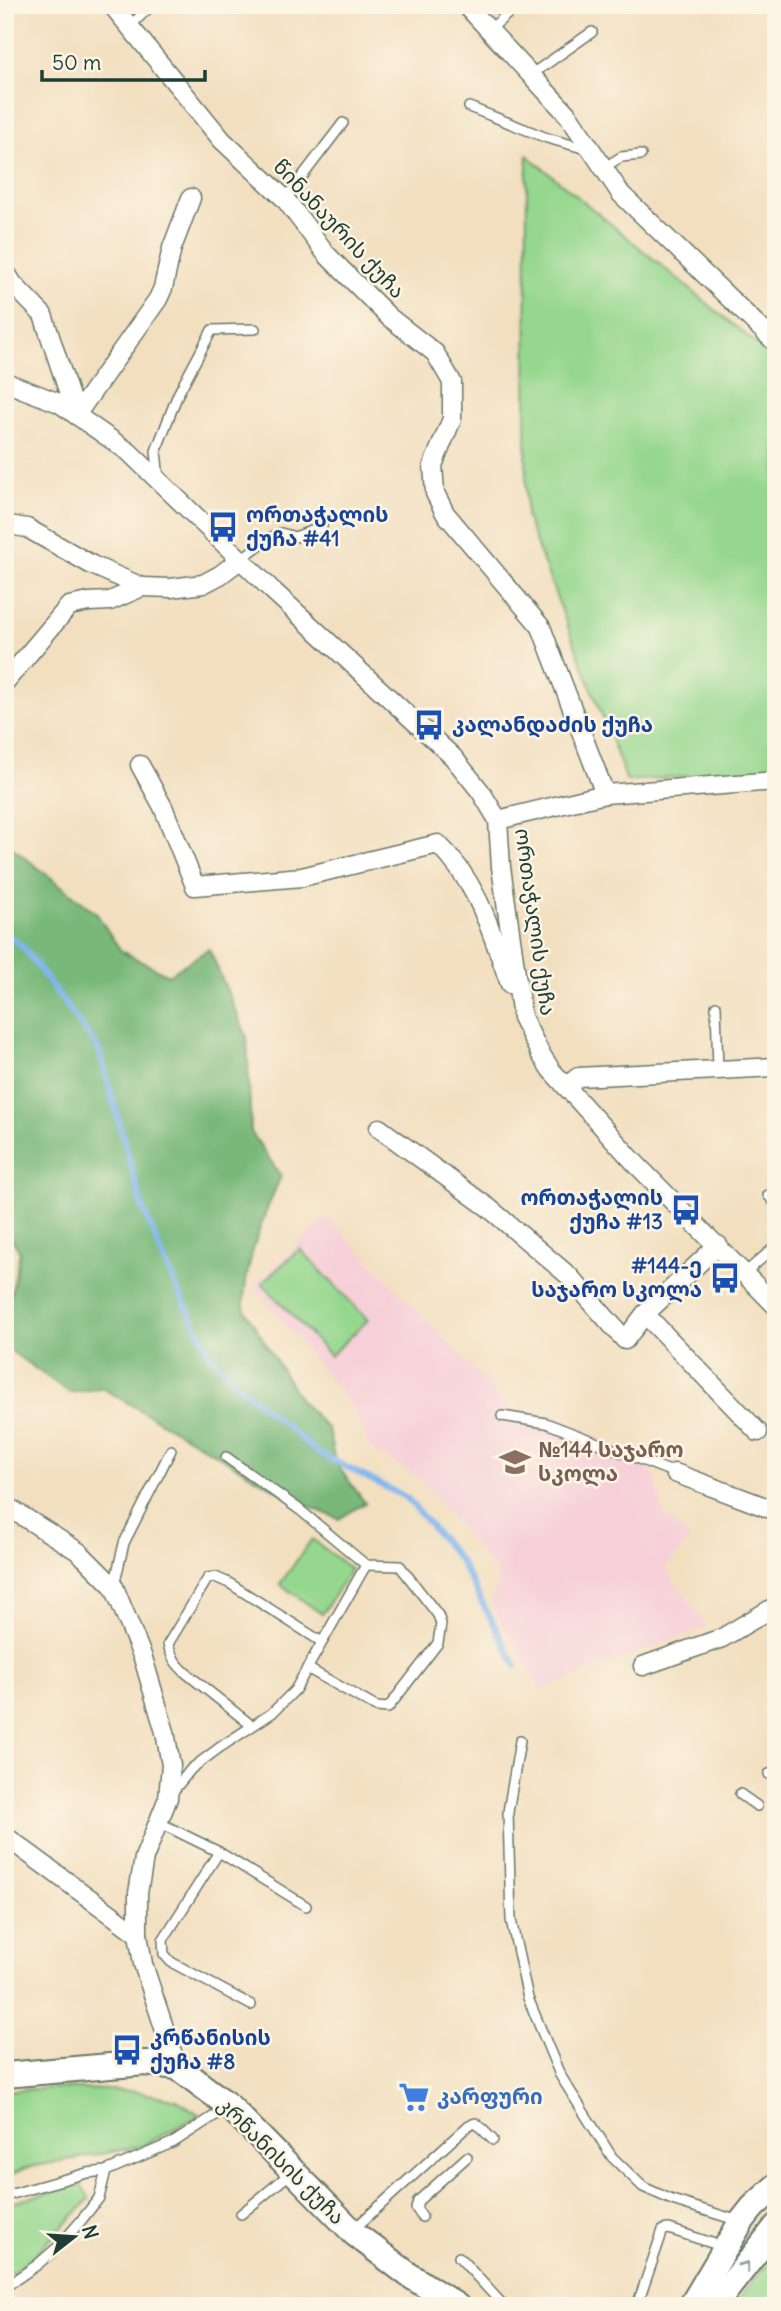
<svg xmlns="http://www.w3.org/2000/svg" width="781" height="2311" font-family="Delius,'Noto Sans Georgian',sans-serif">
	<style>
		.built { fill: #f6cfd8 }
		.green { fill: #95d78e; stroke: #5a8a61; stroke-width: 2 }
		.forest { fill: #78b879; stroke: #4c7a56; stroke-width: 2 }
		.lines { fill: none; stroke-linecap: round; stroke-linejoin: round }
		.stream { stroke: #7fb5ee; stroke-width: 6 }
		.lane-casing { stroke: #697665; stroke-width: 12 }
		.street-casing { stroke: #697665; stroke-width: 21 }
		.secondary-casing { stroke: #697665; stroke-width: 28 }
		.lane { stroke: #fff; stroke-width: 9 }
		.street { stroke: #fff; stroke-width: 18 }
		.secondary { stroke: #fff; stroke-width: 24 }
		.oneway { stroke: #8f9e9a }
		.labels { text-anchor: middle; stroke-width: 5; stroke-linejoin: round; paint-order: stroke }
		.street-label { font-size: 21px; fill: #1f3d34; stroke: #fcf5e5 }
		.transit-label { font-size: 21px; font-weight: bold; fill: #164399; stroke: #fcf5e5; text-anchor: start }
		.education-label { font-size: 21px; font-weight: bold; fill: #785e54; stroke: #fcf5e5; text-anchor: start }
		.shop-label { font-size: 21px; font-weight: bold; fill: #366cbe; stroke: #fcf5e5; text-anchor: start }
	</style>
	<rect width="100%" height="100%" fill="#fcf5e5"/>
	<filter id="ink" filterUnits="userSpaceOnUse"><feTurbulence type="fractalNoise" baseFrequency=".0143" numOctaves="2"/><feDisplacementMap in="SourceGraphic" scale="14" xChannelSelector="R" yChannelSelector="G"/><feConvolveMatrix kernelMatrix="1 2 1 2 8 2 1 2 1" color-interpolation-filters="sRGB"/></filter>
	<filter id="wash" filterUnits="userSpaceOnUse"><feTurbulence type="fractalNoise" baseFrequency=".00686" numOctaves="4" result="noise"/><feDisplacementMap in="SourceGraphic" scale="28" xChannelSelector="R" yChannelSelector="G"/><feGaussianBlur stdDeviation="1.57" result="paint"/><feColorMatrix in="noise" values="0 0 0 0 0 0 0 0 0 0 0 0 0 0 0 0 0 1.4 0 .05"/><feComposite in="paint" operator="in"/></filter>
	<g filter="url(#wash)">
		<rect width="100%" height="100%" fill="#f2dfc0"/>
		<polygon class="built" points="327,1217 512,1409 569,1421 619,1449 654,1474 663,1513 690,1539 664,1569 707,1626 541,1690 490,1603 500,1576 419,1477 372,1450 352,1407 254,1285"/>
		<g class="green">
			<polygon points="527,155 776,360 776,769 627,781 526,517"/>
			<polygon points="300,1249 368,1320 330,1356 262,1283"/>
			<polygon points="312,1539 351,1569 322,1614 280,1584"/>
			<polygon points="54,2088 134,2091 177,2100 200,2115 142,2146 25,2168 5,2178 5,2091"/>
			<polygon points="80,2183 90,2199 28,2262 5,2277 5,2205"/>
			<polygon points="776,2198 776,2218 723,2290 711,2286 730,2254"/>
			<polygon points="776,2255 776,2306 736,2306 746,2288"/>
		</g>
		<path class="forest" d="M5,842L96,913L121,951L168,975L209,949L247,1037L251,1132L281,1176C264,1214 243,1266 244,1308L300,1400L328,1429L335,1462L365,1503L339,1519L296,1501L102,1388L70,1393L5,1347V1323L20,1252L5,1228Z"/>
		<g class="lines">
			<polyline class="stream" points="5,932 24,948 99,1050 142,1206 170,1274 211,1356 237,1385 317,1452 407,1498 460,1561 516,1666"/>
		</g>
	</g>
	<g filter="url(#ink)">
		<g class="lines">
			<g class="lane-casing">
				<g id="lane">
					<polyline points="130,26 152,5"/>
					<polyline points="488,31 518,5"/>
					<polyline points="532,74 592,32"/>
					<polyline points="469,107 547,138 590,150"/>
					<polyline points="603,168 621,157 641,155"/>
					<polyline points="285,199 343,123"/>
					<polyline points="159,479 156,451 178,394 212,330 255,329"/>
					<polyline points="241,559 269,538 281,533 295,537 322,527"/>
					<polyline points="716,1006 718,1070"/>
					<polyline points="768,1195 776,1204"/>
					<polyline points="745,1273 776,1246"/>
					<polyline points="502,1416 546,1423 675,1473"/>
					<polyline points="226,1457 300,1510 366,1565 400,1566 438,1615 441,1624 438,1643 388,1708 376,1707 307,1668"/>
					<polyline points="114,1586 124,1543 171,1450"/>
					<path d="M251,1725L186,1673C176,1664 171,1657 168,1644L208,1578L215,1577L229,1583L322,1642"/>
					<polyline points="520,1741 508,1812 511,1920 528,1998 560,2075 612,2157 643,2187 672,2200 739,2221"/>
					<polyline points="769,1774 776,1772"/>
					<polyline points="171,1794 191,1769 219,1748 272,1713 295,1690 366,1565"/>
					<polyline points="740,1794 757,1806"/>
					<polyline points="158,1822 219,1852 306,1906"/>
					<polyline points="219,1852 163,1940 164,1954 171,1962 251,2005"/>
					<polyline points="5,2196 87,2173 106,2171"/>
					<polyline points="241,2214 292,2172"/>
					<polyline points="422,2217 416,2208 418,2201 467,2157"/>
					<polyline points="354,2229 469,2125 476,2123 493,2140"/>
					<polyline points="459,2257 504,2306"/>
					<polyline points="5,2287 37,2265 59,2246 80,2222 99,2198 106,2171 174,2142 228,2107"/>
					<polyline points="637,2306 663,2230 669,2229 724,2247"/>
				</g>
			</g>
			<g class="street-casing">
				<g id="street">
					<polyline points="112,5 222,140 285,199 327,255 389,317 435,353 452,382 452,419 433,465 435,493 445,513 541,627 605,794"/>
					<polyline points="466,5 568,115 621,194 776,343"/>
					<polyline points="5,271 13,284 43,315 76,415"/>
					<polyline points="5,382 59,403 129,452 272,590 453,757 481,792 498,820 501,867 522,1017 540,1053 551,1070 635,1163 776,1306"/>
					<polyline points="76,415 158,299 163,288 172,248 191,198"/>
					<polyline points="5,527 8,525 27,528 92,565 142,587"/>
					<polyline points="5,682 69,606 89,602 110,601 142,587 171,588 203,584 220,575 241,559"/>
					<path d="M140,765L163,807L195,886L302,877L438,844C479,884 491,932 510,984"/>
					<polyline points="498,820 605,794 776,781"/>
					<polyline points="566,1087 578,1077 776,1067"/>
					<polyline points="379,1128 489,1208 569,1276 625,1340 645,1314 718,1245"/>
					<polyline points="645,1314 758,1432"/>
					<polyline points="675,1473 776,1511"/>
					<polyline points="5,1505 79,1552 114,1587 143,1658 165,1732 171,1765 168,1798 144,1858 138,1893 138,1934 143,1964 177,2067"/>
					<polyline points="643,1666 722,1638 776,1606"/>
					<polyline points="5,1836 138,1934"/>
				</g>
			</g>
			<g class="secondary-casing">
				<g id="secondary">
					<polyline points="5,2075 145,2063 177,2067 229,2106 355,2234 409,2275 457,2306"/>
					<polyline points="691,2306 741,2222 753,2207 776,2186"/>
					<polyline points="714,2306 776,2227"/>
				</g>
			</g>
			<use href="#lane" class="lane"/>
			<use href="#street" class="street"/>
			<use href="#secondary" class="secondary"/>
		</g>
		<defs><path id="oneway-chevron" d="M-2-3.5L2.5 0L-2 3.5" fill="none" stroke-width="1.6" stroke-linecap="round" stroke-linejoin="round" transform="scale(1.75)"/></defs>
		<use class="oneway" href="#oneway-chevron" transform="translate(745 2266) rotate(-53)"/>
	</g>
	<defs>
		<g id="bus-bare" transform="scale(2.415)"><path d="M-5-6H5V4H4V6H2V4H-2V6H-4V4H-5ZM-3.5-4V0h7V-4ZM-3.5 1.2v1.5H-2V1.2ZM2 1.2v1.5H3.5V1.2Z" fill="#1a4fb4" stroke="#fcf5e5" stroke-width="2.5" paint-order="stroke"/></g>
		<g id="school-bare" transform="scale(2.415)"><path d="M0-5L7-2L0 1L-7-2ZM-4 1L0 2.5L4 1V4Q0 6-4 4Z" fill="#8d6e63" stroke="#fcf5e5" stroke-width="2.5" paint-order="stroke"/></g>
		<g id="supermarket-bare" transform="scale(2.415)"><path d="M-6-5.5h2.5l.6 2H6L4.5 2H-2.5L-4.4-4H-6ZM-1.5 3.2a1.3 1.3 0 1 0 .1 0ZM3 3.2a1.3 1.3 0 1 0 .1 0Z" fill="#3f7fe0" stroke="#fcf5e5" stroke-width="2.5" paint-order="stroke"/></g>
	</defs>
	<g fill-rule="evenodd">
		<use href="#bus-bare" x="223" y="527"/>
		<use href="#bus-bare" x="429" y="725"/>
		<use href="#bus-bare" x="686" y="1210"/>
		<use href="#bus-bare" x="725" y="1278"/>
		<use href="#school-bare" x="515" y="1462"/>
		<use href="#bus-bare" x="127" y="2050"/>
		<use href="#supermarket-bare" x="414" y="2097"/>
	</g>
	<g class="labels">
		<g class="street-label">
			<text transform="translate(339 229) rotate(47)" y="7">წინანაურის ქუჩა</text>
			<text transform="translate(535 922) rotate(82)" y="7">ორთაჭალის ქუჩა</text>
			<text transform="translate(281 2161) rotate(45)" y="7">კრწანისის ქუჩა</text>
		</g>
		<g class="transit-label">
			<text x="246" y="522">ორთაჭალის<tspan x="246" dy="24">ქუჩა #41</tspan></text>
			<text x="452" y="732">კალანდაძის ქუჩა</text>
			<text x="663" y="1205" text-anchor="end">ორთაჭალის<tspan x="663" dy="24">ქუჩა #13</tspan></text>
			<text x="702" y="1273" text-anchor="end">#144-ე<tspan x="702" dy="24">საჯარო სკოლა</tspan></text>
			<text x="150" y="2045">კრწანისის<tspan x="150" dy="24">ქუჩა #8</tspan></text>
		</g>
		<g class="education-label">
			<text x="538" y="1457">№144 საჯარო<tspan x="538" dy="24">სკოლა</tspan></text>
		</g>
		<g class="shop-label">
			<text x="437" y="2104">კარფური</text>
		</g>
	</g>
	<rect width="781" height="2311" fill="none" stroke="#fcf5e5" stroke-width="28"/>
	<g transform="translate(74 2237) rotate(73)" stroke="#fcf5e5" stroke-width="5" paint-order="stroke">
	<path d="M0-5L12 26L0 18L-12 26Z" fill="#1f3d34"/>
	<text y="-10" font-size="19" font-weight="bold" text-anchor="middle" fill="#1f3d34">N</text>
	</g>
	<path d="M42 70v10h163v-10" fill="none" stroke="#1f3d34" stroke-width="3.5"/>
	<text x="52" y="70" font-size="21" fill="#1f3d34" stroke="#fcf5e5" stroke-width="5" paint-order="stroke">50 m</text>
</svg>
